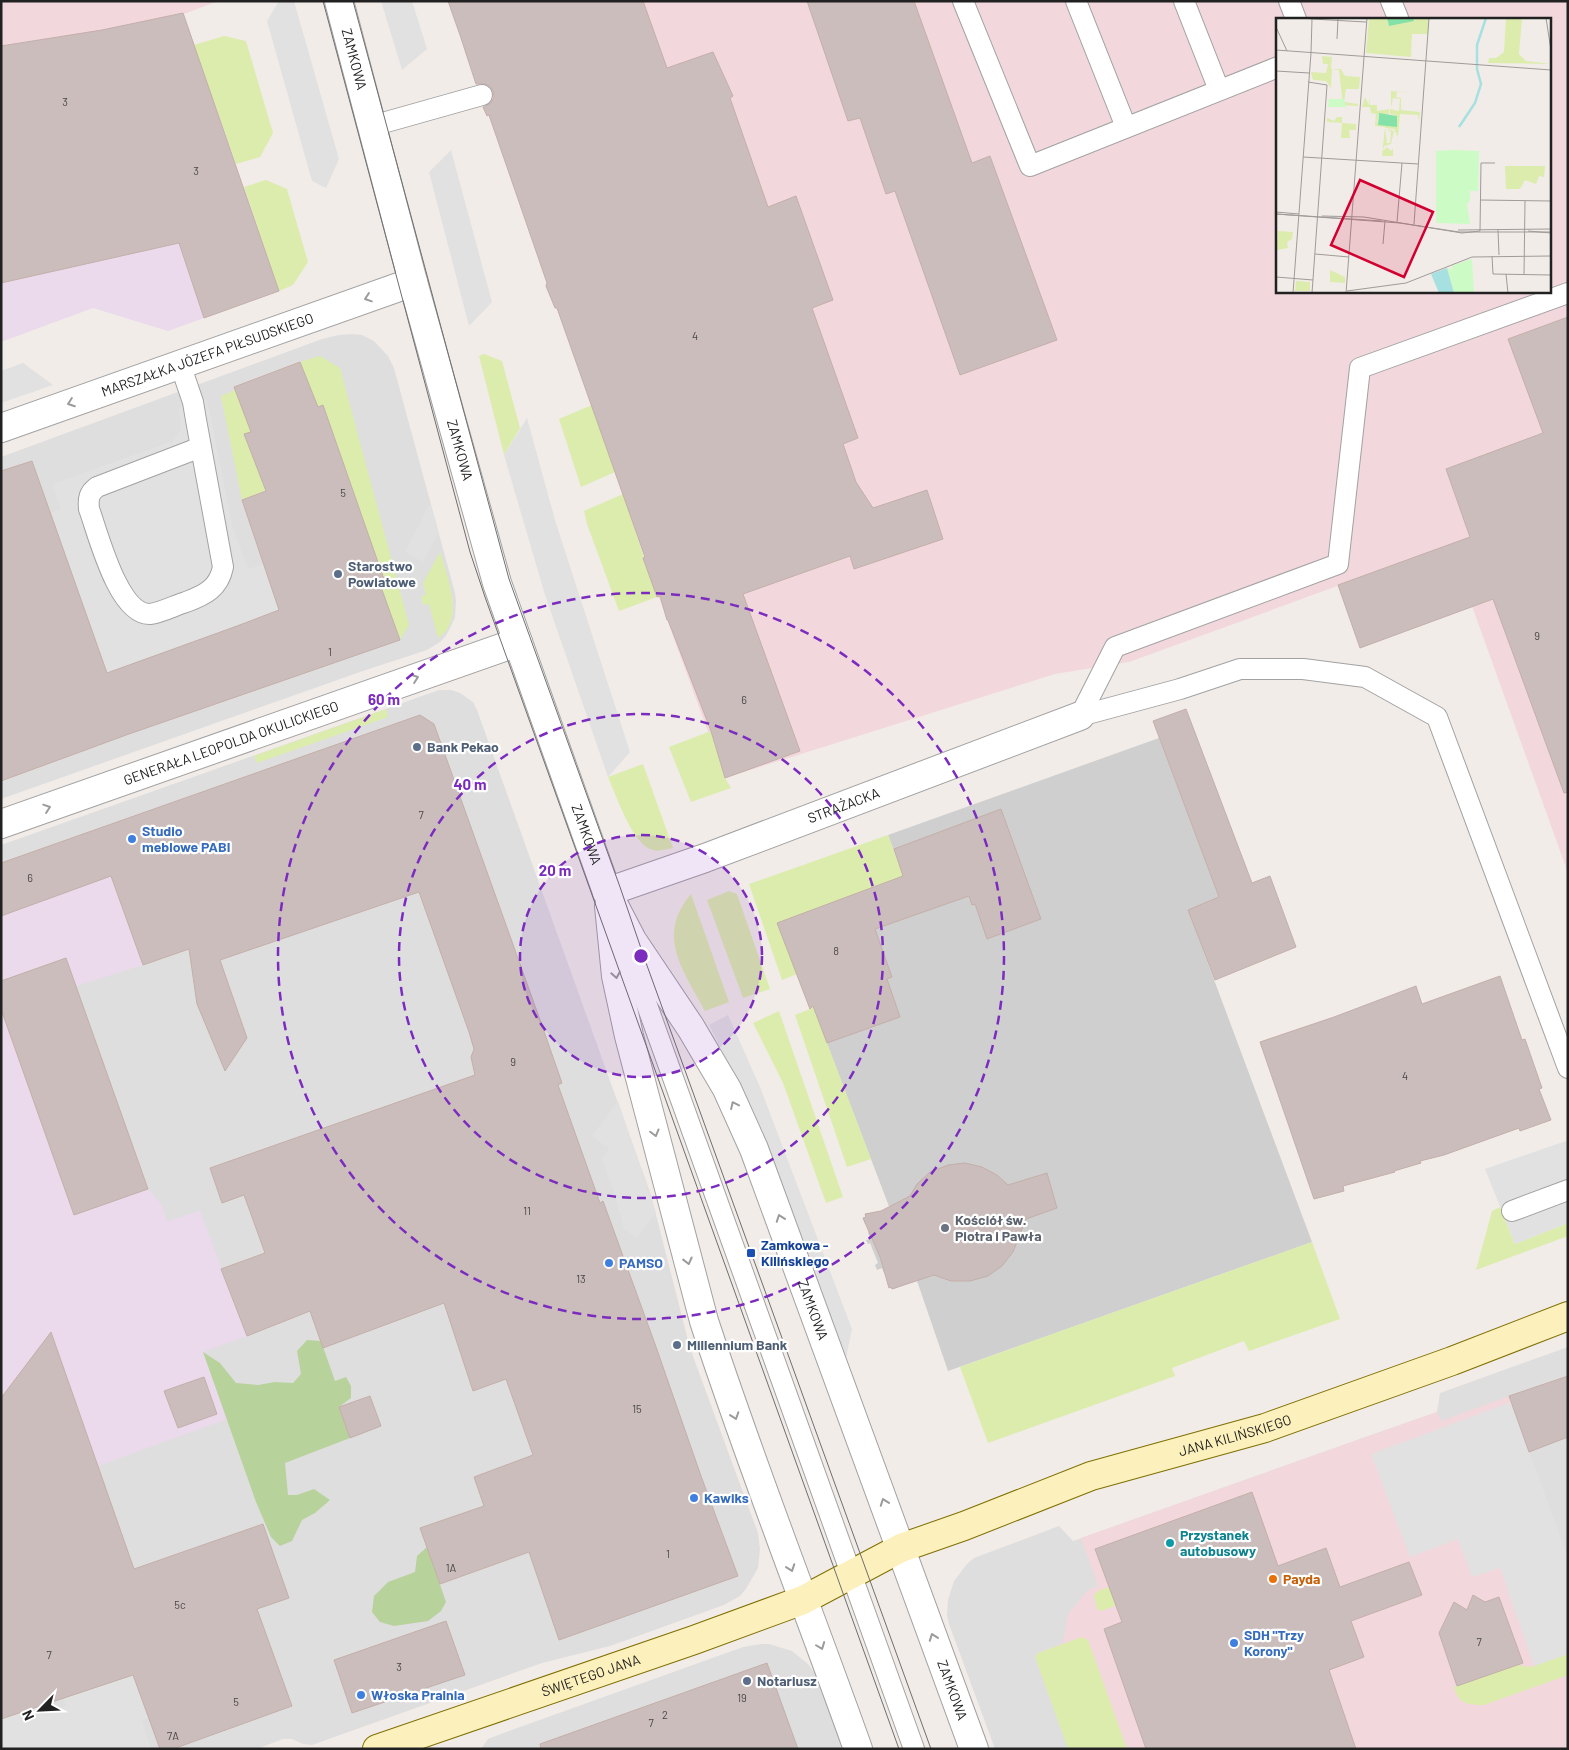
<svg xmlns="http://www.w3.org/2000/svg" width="1569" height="1750" font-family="Barlow,sans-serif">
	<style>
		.residential { fill: #dfdede }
		.commercial { fill: #f2d7dc; fill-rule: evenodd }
		.industrial { fill: #eadaeb }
		.religious { fill: #cfcfcf }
		.grass { fill: #dbecad }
		.forest { fill: #b8d29c }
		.parking { fill: #e1e1e1 }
		.building { fill: #cabdbb; stroke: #c4afa9 }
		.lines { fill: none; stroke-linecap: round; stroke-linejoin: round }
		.service-casing { stroke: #a2a2a2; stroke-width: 22 }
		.minor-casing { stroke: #a2a2a2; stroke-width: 30 }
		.tertiary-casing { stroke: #a2a2a2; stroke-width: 30 }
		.secondary-casing { stroke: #7f7002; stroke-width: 30 }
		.service { stroke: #fff; stroke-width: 20 }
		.minor { stroke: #fff; stroke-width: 28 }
		.tertiary { stroke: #fff; stroke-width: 28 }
		.secondary { stroke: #fcf0bc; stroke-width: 28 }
		.tram { stroke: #6f6f6f; stroke-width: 1 }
		.oneway { stroke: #9b9b9b }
		.ring { fill: none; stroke: #7b2cbf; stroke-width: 2.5; stroke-dasharray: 9 6 }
		.service-dot { fill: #5c6f8a; stroke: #fff; stroke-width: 2 }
		.shop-dot { fill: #3f7fe0; stroke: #fff; stroke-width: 2 }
		.worship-dot { fill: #6b7280; stroke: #fff; stroke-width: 2 }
		.transit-dot { fill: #1a4fb4; stroke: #fff; stroke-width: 2 }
		.culture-dot { fill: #0f9aa8; stroke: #fff; stroke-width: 2 }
		.food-dot { fill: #e8710a; stroke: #fff; stroke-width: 2 }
		.labels { text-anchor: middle; stroke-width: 4.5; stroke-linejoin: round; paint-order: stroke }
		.number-label { font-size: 11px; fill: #4b4848 }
		.street-label { font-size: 14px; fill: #212121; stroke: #fff }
		.service-label { font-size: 14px; font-weight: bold; fill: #4e5e75; stroke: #fff; text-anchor: start }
		.shop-label { font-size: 14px; font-weight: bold; fill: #366cbe; stroke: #fff; text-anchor: start }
		.worship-label { font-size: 14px; font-weight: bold; fill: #5b616d; stroke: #fff; text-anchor: start }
		.transit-label { font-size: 14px; font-weight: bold; fill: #164399; stroke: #fff; text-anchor: start }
		.culture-label { font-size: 14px; font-weight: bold; fill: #0d838f; stroke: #fff; text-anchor: start }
		.food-label { font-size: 14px; font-weight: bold; fill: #c56008; stroke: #fff; text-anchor: start }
		.inset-river { fill: none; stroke: #a7e0e0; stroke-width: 2.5 }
		.inset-road { fill: none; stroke: #9e9b98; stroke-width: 1 }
		.view { fill: #d20030; fill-opacity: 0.15; stroke: #d20030; stroke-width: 2.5 }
		.inset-edge { fill: none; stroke: #212121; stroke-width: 2.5 }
		.centre { fill: #7b2cbf; stroke: #fff; stroke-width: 2.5 }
		.ring-label { font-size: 15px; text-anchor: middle; font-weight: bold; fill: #7b2cbf; stroke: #fff; stroke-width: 4.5; stroke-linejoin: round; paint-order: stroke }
	</style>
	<rect width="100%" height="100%" fill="#f2ece8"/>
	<g class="residential">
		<polygon points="352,334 362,335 374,341 388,356 394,368 455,593 456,601 455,618 446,636 440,642 427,650 360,672 1,799 1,457 322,339 339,335"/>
		<polygon points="439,690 451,690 460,693 473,702 477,710 651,1195 690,1348 758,1533 760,1549 758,1568 746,1589 740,1596 724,1605 610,1646 542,1663 312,1745 303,1744 292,1739 283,1739 257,1749 1,1749 1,845"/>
		<polygon points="1568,1347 1568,1749 995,1749 949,1624 947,1615 948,1600 954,1581 967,1564 974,1558 1059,1526 1073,1541 1354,1441 1437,1412 1440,1393"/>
		<polygon points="761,1644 769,1644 792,1651 808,1664 816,1675 844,1749 481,1749 488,1739 509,1731 743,1647"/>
	</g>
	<g class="commercial">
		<polygon points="1,1 218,1 184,14 279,291 204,318 150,158 1,46"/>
		<path d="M448,1H1568V873L1450,545L1129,662L1055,674L725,778L667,620ZM1278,19H1550V291H1278Z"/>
		<polygon points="1509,1396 1568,1558 1568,1749 1068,1749 1035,1657 1038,1653 1063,1643 1068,1614 1088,1590 1098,1586 1081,1538 1437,1412 1441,1421"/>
	</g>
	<g class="industrial">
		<polygon points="102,30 150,158 204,318 168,331 93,308 1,342 1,46"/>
		<polygon points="95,830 213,940 143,965 76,986 148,1189 161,1204 167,1221 200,1211 247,1336 203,1352 227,1419 98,1466 1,1398 1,863"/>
	</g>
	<polygon class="religious" points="1159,738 1219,897 1188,910 1312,1242 948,1371 916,1278 895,1285 897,1288 892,1289 891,1287 889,1288 887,1283 890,1283 887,1272 884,1273 882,1268 877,1270 875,1265 878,1263 870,1243 868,1244 866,1240 870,1239 868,1232 870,1231 868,1223 865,1224 863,1218 866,1217 865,1214 869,1213 870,1215 890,1209 813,1007 810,1009 777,923 903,876 888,835"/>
	<g class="grass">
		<polygon points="224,36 246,41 273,133 260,157 236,164 194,45"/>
		<polygon points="266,180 287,189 308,262 293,285 279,291 244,187"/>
		<polygon points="484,354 502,361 520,428 504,455 479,356"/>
		<polygon points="320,356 340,368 409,625 400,640 381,587 386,585 323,406 318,407 300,362"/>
		<polygon points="235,390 251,432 244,435 266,491 242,500 221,396"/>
		<polygon points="592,405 615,472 581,487 559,419"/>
		<polygon points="623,494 657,597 619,611 587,524 584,511"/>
		<path d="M440,552C447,575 466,622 438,638L429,604L423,605L421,596L426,595L423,583Z"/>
		<polygon points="386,709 388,717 257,763 254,756"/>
		<polygon points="711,731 725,778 731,788 691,802 669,747"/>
		<path d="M643,764L673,848C667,849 659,852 653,850C633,846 616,795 608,777Z"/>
		<polygon points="888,835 903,876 778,923 797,974 782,980 749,884"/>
		<polygon points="729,891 737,894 770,989 743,998 707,900"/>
		<path d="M691,894L729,1002L705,1011C684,971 655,936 691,894Z"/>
		<polygon points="813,1006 871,1159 847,1167 795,1015 810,1009"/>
		<polygon points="779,1011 843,1197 826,1203 783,1083 753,1023"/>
		<polygon points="1500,1207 1515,1244 1568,1223 1568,1236 1476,1270 1492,1211"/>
		<polygon points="1312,1242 1340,1319 1249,1351 1244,1341 1172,1368 1175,1376 988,1443 960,1367"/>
		<polygon points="1168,1566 1175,1584 1101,1611 1097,1609 1094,1595 1098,1591"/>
		<polygon points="1082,1637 1088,1640 1127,1749 1068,1749 1035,1657 1038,1653"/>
		<path d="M1568,1654V1675L1484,1705C1469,1705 1458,1704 1454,1687L1517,1665L1531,1667Z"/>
	</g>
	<g class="forest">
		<polygon points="307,1340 321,1341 335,1381 346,1377 351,1386 351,1398 339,1407 350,1438 285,1463 288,1495 297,1495 314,1489 330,1500 315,1513 302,1520 292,1541 280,1546 271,1537 256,1502 203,1352 220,1363 236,1383 258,1385 275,1382 293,1383 301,1374 297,1351"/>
		<polygon points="427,1547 446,1602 441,1611 428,1621 394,1626 380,1622 372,1612 374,1596 388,1582 415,1572 417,1556"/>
	</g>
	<g class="parking">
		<polygon points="279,1 294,1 339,159 326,188 312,181 267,21"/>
		<polygon points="381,1 412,1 427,49 402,70"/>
		<polygon points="451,150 492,302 469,326 429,172"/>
		<polygon points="23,363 53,385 1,403 1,371"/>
		<polygon points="205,398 209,408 233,529 248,569 264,564 306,608 244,624 107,673 51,513 61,509 52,484 173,441 181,429 181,422 178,408"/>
		<polygon points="527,418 555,520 630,752 608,777 545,595 504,455"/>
		<polygon points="430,503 438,534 423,562 405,552"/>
		<polygon points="728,1015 760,1087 852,1329 846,1358 768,1148 755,1116 709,1025"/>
		<polygon points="618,1101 656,1213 637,1238 624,1229 614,1193 602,1159 609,1149 592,1136"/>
		<polygon points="1566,1141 1568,1146 1568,1223 1515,1244 1485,1169"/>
		<polygon points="1511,1402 1568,1558 1568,1654 1534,1666 1500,1568 1472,1577 1458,1539 1410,1557 1371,1454"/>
		<polygon points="133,1674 149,1718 142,1721 151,1749 1,1749 1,1719 38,1706 41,1715 66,1706 64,1698"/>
	</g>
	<g class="building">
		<polygon points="448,1 643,1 667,68 713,52 733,96 730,98 768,207 796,196 833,300 812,308 858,438 843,444 856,482 873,508 927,490 943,539 854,569 850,556 743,594 800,751 725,778 711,731 668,620 667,620 660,596 657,597 643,558 645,557 557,308 555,308 546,286 547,283 489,115 487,116 483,107 491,103 494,97 493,91 490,86 485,84 476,84 460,35"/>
		<polygon points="807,1 914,1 972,163 990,156 1057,340 960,375 895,191 886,194 860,118 848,121"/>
		<polygon points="183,13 279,291 204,318 179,243 1,283 1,46 102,30"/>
		<polygon points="1568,317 1568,792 1564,793 1493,599 1360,648 1338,585 1470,537 1446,469 1543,433 1508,339"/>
		<polygon points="300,362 318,407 323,405 386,585 381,587 400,640 129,734 1,781 1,471 32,461 107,673 237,626 279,610 242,500 266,491 244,434 251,432 234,387"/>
		<polygon points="1186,709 1252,883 1270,876 1296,947 1215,980 1188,910 1219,897 1153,721"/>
		<polygon points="420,715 434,724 539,1017 562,1083 558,1085 600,1203 603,1201 655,1344 701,1476 738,1576 559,1640 529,1552 440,1584 420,1528 484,1506 474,1477 533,1455 506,1379 473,1391 444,1303 323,1348 310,1311 247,1336 221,1269 265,1253 244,1195 222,1203 210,1168 475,1075 471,1057 474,1049 469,1032 419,892 220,960 247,1038 225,1071 197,1004 189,949 143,965 111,876 1,916 1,863"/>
		<polygon points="1001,809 1041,919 987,939 975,904 972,905 969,896 875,929 892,977 887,979 900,1017 827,1043 813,1006 810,1009 777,923 903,876 894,849"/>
		<polygon points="66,958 148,1189 74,1215 1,1009 1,981"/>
		<polygon points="1500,976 1522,1040 1525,1039 1542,1088 1539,1089 1551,1120 1520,1131 1519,1128 1444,1155 1420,1161 1421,1163 1394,1171 1395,1172 1343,1186 1344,1191 1314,1199 1260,1042 1334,1017 1416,986 1422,1004"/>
		<polygon points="965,1163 982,1167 997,1175 1008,1185 1047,1173 1057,1208 1026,1219 1013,1252 1002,1266 988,1276 970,1281 951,1281 934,1275 892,1289 891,1287 889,1288 880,1257 863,1218 866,1217 865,1214 881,1211 910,1196 917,1184 930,1172 948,1165"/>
		<polygon points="51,1332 134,1569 263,1524 289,1598 257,1609 292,1706 173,1749 160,1749 133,1675 1,1719 1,1398"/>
		<polygon points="1568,1376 1568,1437 1529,1452 1509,1396"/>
		<polygon points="204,1377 217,1414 178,1428 164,1391"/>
		<polygon points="370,1396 381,1426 350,1438 339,1407"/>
		<polygon points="1252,1492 1278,1566 1326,1548 1340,1587 1409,1562 1422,1595 1351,1621 1364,1657 1329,1670 1356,1749 1146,1749 1104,1629 1122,1622 1095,1549"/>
		<polygon points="1473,1595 1485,1602 1499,1597 1523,1663 1457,1686 1439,1633 1454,1602 1467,1610"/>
		<polygon points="446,1621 465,1675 352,1713 334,1660"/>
		<polygon points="767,1663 798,1749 541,1749 540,1744"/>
	</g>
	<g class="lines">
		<g class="service-casing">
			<g id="service">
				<polyline points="963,1 1030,166 1278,67"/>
				<polyline points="1076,1 1126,127"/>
				<polyline points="1184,1 1219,90"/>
				<polyline points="1289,1 1296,19"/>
				<polyline points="1391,1 1398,18 1397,19"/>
				<polyline points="372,126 482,95"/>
				<path d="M180,364L193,402L196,420L223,567C219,588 205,595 186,602C176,605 160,613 150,614C118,615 98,533 89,509C88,498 89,493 97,487L201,447"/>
				<polyline points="1080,716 1180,689 1240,669 1303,669 1365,677 1437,717 1568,1068"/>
				<polyline points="1080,716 1115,647 1338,564 1360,368 1568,293"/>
				<polyline points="625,944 914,1749"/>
				<polyline points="1512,1211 1568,1190"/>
			</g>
		</g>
		<g class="minor-casing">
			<g id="minor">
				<path id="s1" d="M1,824L518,642"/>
				<path id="s2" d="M607,892L705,858L1080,716"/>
			</g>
		</g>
		<g class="tertiary-casing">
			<g id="tertiary">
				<path id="s3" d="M339,1L413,282L497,583L607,892L632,940L691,1028L727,1089L754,1149L974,1749"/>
				<path id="s4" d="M1,428L413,282"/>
				<path d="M609,906L616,976L629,1036L704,1321C751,1465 807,1606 858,1749"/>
			</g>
		</g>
		<g class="secondary-casing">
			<g id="secondary">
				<path id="s5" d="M377,1749L694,1640L803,1600L901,1548L964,1526L1091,1476L1265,1428L1452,1361L1568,1316"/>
			</g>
		</g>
		<use href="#service" class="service"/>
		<use href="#minor" class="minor"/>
		<use href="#tertiary" class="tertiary"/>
		<use href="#secondary" class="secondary"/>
		<g class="tram">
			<polyline points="323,1 470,552 485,597 899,1749"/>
			<polyline points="353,1 509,579 620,887 645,960 931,1749"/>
		</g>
	</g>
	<defs><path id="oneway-chevron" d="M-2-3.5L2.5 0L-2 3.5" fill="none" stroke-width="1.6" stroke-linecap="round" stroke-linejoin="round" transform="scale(1.25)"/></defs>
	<g class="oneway">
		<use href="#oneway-chevron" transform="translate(368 298) rotate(161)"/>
		<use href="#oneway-chevron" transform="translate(71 403) rotate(160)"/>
		<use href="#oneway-chevron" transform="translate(415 678) rotate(-20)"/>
		<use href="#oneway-chevron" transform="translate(47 808) rotate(-19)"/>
		<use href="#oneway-chevron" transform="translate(616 975) rotate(80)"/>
		<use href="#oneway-chevron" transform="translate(734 1105) rotate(-115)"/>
		<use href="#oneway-chevron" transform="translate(655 1133) rotate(75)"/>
		<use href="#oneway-chevron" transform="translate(780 1218) rotate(-110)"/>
		<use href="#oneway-chevron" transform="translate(688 1261) rotate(76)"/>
		<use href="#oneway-chevron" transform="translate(735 1416) rotate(71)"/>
		<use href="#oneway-chevron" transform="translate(884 1502) rotate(-110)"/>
		<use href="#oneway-chevron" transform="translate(791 1568) rotate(70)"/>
		<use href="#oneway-chevron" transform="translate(933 1637) rotate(-110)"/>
		<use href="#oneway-chevron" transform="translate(821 1646) rotate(69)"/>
	</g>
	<circle cx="641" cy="956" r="121" fill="#7b2cbf" fill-opacity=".12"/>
	<g class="ring">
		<circle cx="641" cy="956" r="121"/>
		<circle cx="641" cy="956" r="242"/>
		<circle cx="641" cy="956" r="363"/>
	</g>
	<g class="service-dot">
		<circle cx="338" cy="574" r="5"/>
		<circle cx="417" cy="747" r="5"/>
		<circle cx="677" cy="1345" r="5"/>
		<circle cx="747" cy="1681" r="5"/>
	</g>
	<g class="shop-dot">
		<circle cx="132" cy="839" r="5"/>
		<circle cx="609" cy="1263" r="5"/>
		<circle cx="694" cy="1498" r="5"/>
		<circle cx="1234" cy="1643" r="5"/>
		<circle cx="361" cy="1695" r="5"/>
	</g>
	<circle class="worship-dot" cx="945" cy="1228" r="5"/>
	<rect class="transit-dot" x="746" y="1248" width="10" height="10" rx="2.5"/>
	<circle class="culture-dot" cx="1170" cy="1543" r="5"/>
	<circle class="food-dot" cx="1273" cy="1579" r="5"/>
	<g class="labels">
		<g class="number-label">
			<text x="65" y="106">3</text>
			<text x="196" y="175">3</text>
			<text x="695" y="340">4</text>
			<text x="343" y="497">5</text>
			<text x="1537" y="640">9</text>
			<text x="330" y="656">1</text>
			<text x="744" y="704">6</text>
			<text x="421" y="819">7</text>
			<text x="30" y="882">6</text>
			<text x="836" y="955">8</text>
			<text x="513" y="1066">9</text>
			<text x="1405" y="1080">4</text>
			<text x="527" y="1215">11</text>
			<text x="581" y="1283">13</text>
			<text x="637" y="1413">15</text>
			<text x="668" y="1558">1</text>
			<text x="451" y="1572">1A</text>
			<text x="180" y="1609">5c</text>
			<text x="1479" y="1646">7</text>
			<text x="49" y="1659">7</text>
			<text x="399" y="1671">3</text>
			<text x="742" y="1702">19</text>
			<text x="236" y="1706">5</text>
			<text x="665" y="1719">2</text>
			<text x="651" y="1727">7</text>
			<text x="173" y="1740">7A</text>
		</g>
		<g class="street-label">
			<text dy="5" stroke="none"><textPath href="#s3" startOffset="60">ZAMKOWA</textPath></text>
			<text dy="5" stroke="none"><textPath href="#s4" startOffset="219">MARSZAŁKA JÓZEFA PIŁSUDSKIEGO</textPath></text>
			<text dy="5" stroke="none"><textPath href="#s3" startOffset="465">ZAMKOWA</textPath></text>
			<text dy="5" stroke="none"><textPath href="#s1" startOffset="244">GENERAŁA LEOPOLDA OKULICKIEGO</textPath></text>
			<text dy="5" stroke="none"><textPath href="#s2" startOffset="252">STRAŻACKA</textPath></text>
			<text dy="5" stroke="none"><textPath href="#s3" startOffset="870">ZAMKOWA</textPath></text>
			<text dy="5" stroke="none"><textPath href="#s3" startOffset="1399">ZAMKOWA</textPath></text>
			<text dy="5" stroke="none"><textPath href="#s5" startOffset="915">JANA KILIŃSKIEGO</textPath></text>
			<text dy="5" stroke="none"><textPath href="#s5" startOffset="226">ŚWIĘTEGO JANA</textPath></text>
			<text dy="5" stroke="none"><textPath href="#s3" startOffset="1804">ZAMKOWA</textPath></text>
		</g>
		<g class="service-label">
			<text x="348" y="571">Starostwo<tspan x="348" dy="16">Powiatowe</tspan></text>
			<text x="427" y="752">Bank Pekao</text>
			<text x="687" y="1350">Millennium Bank</text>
			<text x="757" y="1686">Notariusz</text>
		</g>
		<g class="shop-label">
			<text x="142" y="836">Studio<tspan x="142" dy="16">meblowe PABI</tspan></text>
			<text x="619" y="1268">PAMSO</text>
			<text x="704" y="1503">Kawiks</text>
			<text x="1244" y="1640">SDH "Trzy<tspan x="1244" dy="16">Korony"</tspan></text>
			<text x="371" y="1700">Włoska Pralnia</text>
		</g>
		<g class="worship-label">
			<text x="955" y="1225">Kościół św.<tspan x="955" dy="16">Piotra i Pawła</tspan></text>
		</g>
		<g class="transit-label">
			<text x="761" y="1250">Zamkowa -<tspan x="761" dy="16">Kilińskiego</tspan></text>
		</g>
		<g class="culture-label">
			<text x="1180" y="1540">Przystanek<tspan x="1180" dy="16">autobusowy</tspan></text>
		</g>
		<g class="food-label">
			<text x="1283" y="1584">Payda</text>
		</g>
	</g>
	<g transform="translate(1276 18)">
		<rect width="275" height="275" fill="#f2ece8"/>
		<path d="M93,0H111L113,8L137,0H153L152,16H136L135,39L90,35ZM230,0H246L243,36L250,43L275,46L212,45L213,40H220L228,34ZM46,38L56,39L55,51H65L69,58L84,59L83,71H70L68,84L82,86V88L67,87L63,52L56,51L55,70L50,63L37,62L35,54L50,55L52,46H47ZM115,73L135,75L121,74L120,79L125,80V92L144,94L143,104L142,97L124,96L122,119L118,111L109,110L111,125H114L115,114L111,111L118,113L115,126L108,128L107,133L111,129L115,133L117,130V138H106L109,109L99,108L100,96L95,95L94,89H86L89,79L93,87L94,79V87H101V93L113,91V96H102L101,105L120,97L114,96V91L123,93L124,81L117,80L115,90ZM61,99H66V105L80,106V112H73L74,120H65L66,105L51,104V100L58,103ZM229,148H269L268,159L263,158L260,166L249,162L244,171H230ZM2,213L17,214L16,221L11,224L12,230L1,232L0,243ZM54,252L69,259V265L54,264ZM20,263L34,264V273H19Z" fill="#dbecad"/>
		<path d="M53,81H68L70,89H52ZM177,132L203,133L202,173H194V183L191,186L194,206L160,205V133ZM196,241L198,275H178L171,250L177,252L175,248Z" fill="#cdfbc5"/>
		<path d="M111,0H137L138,3L113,8ZM103,95L121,98V109L102,107Z" fill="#84e2a9"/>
		<path d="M171,250L178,275H163L155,256Z" fill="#a7e0e0"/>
		<path class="inset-river" d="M183,109L199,85L205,66L201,51V27L210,0"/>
		<path class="inset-road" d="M270,0L275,32M36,1L90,4M0,9L11,33M61,21L62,1M0,32L275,52M88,39L91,0M0,53L33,55M32,64L51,67L36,275M27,139L142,146M204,182L275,183M0,194L23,196M0,196L106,203M0,196L124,205L183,214H275M46,198L88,199L186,215L204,213M121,204L126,145M138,206L153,0M182,212L275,211M222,212L223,237M204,213L205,145H219M252,213L275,215M107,226L109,203M39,236L73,239M216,238L217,256L275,257M230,256L232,275M248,257L249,183M0,259L37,262M71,273L130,265L196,239L275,238M17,275L35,35L36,1L29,0M70,275L88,39"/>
		<path class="view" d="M84,162L157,194L128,259L55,227Z"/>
		<rect width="275" height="275" class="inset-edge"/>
	</g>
	<circle cx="641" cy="956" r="8" class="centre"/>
	<g class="ring-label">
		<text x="384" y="705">60 m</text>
		<text x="470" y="790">40 m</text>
		<text x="555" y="876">20 m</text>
	</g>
	<rect width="1569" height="1750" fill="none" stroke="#212121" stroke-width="5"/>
	<g transform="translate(40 1710) rotate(246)" stroke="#ffffff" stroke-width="4" paint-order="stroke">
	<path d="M0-4L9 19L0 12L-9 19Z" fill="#212121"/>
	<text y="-8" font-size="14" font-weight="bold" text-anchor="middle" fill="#212121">N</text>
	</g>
</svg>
